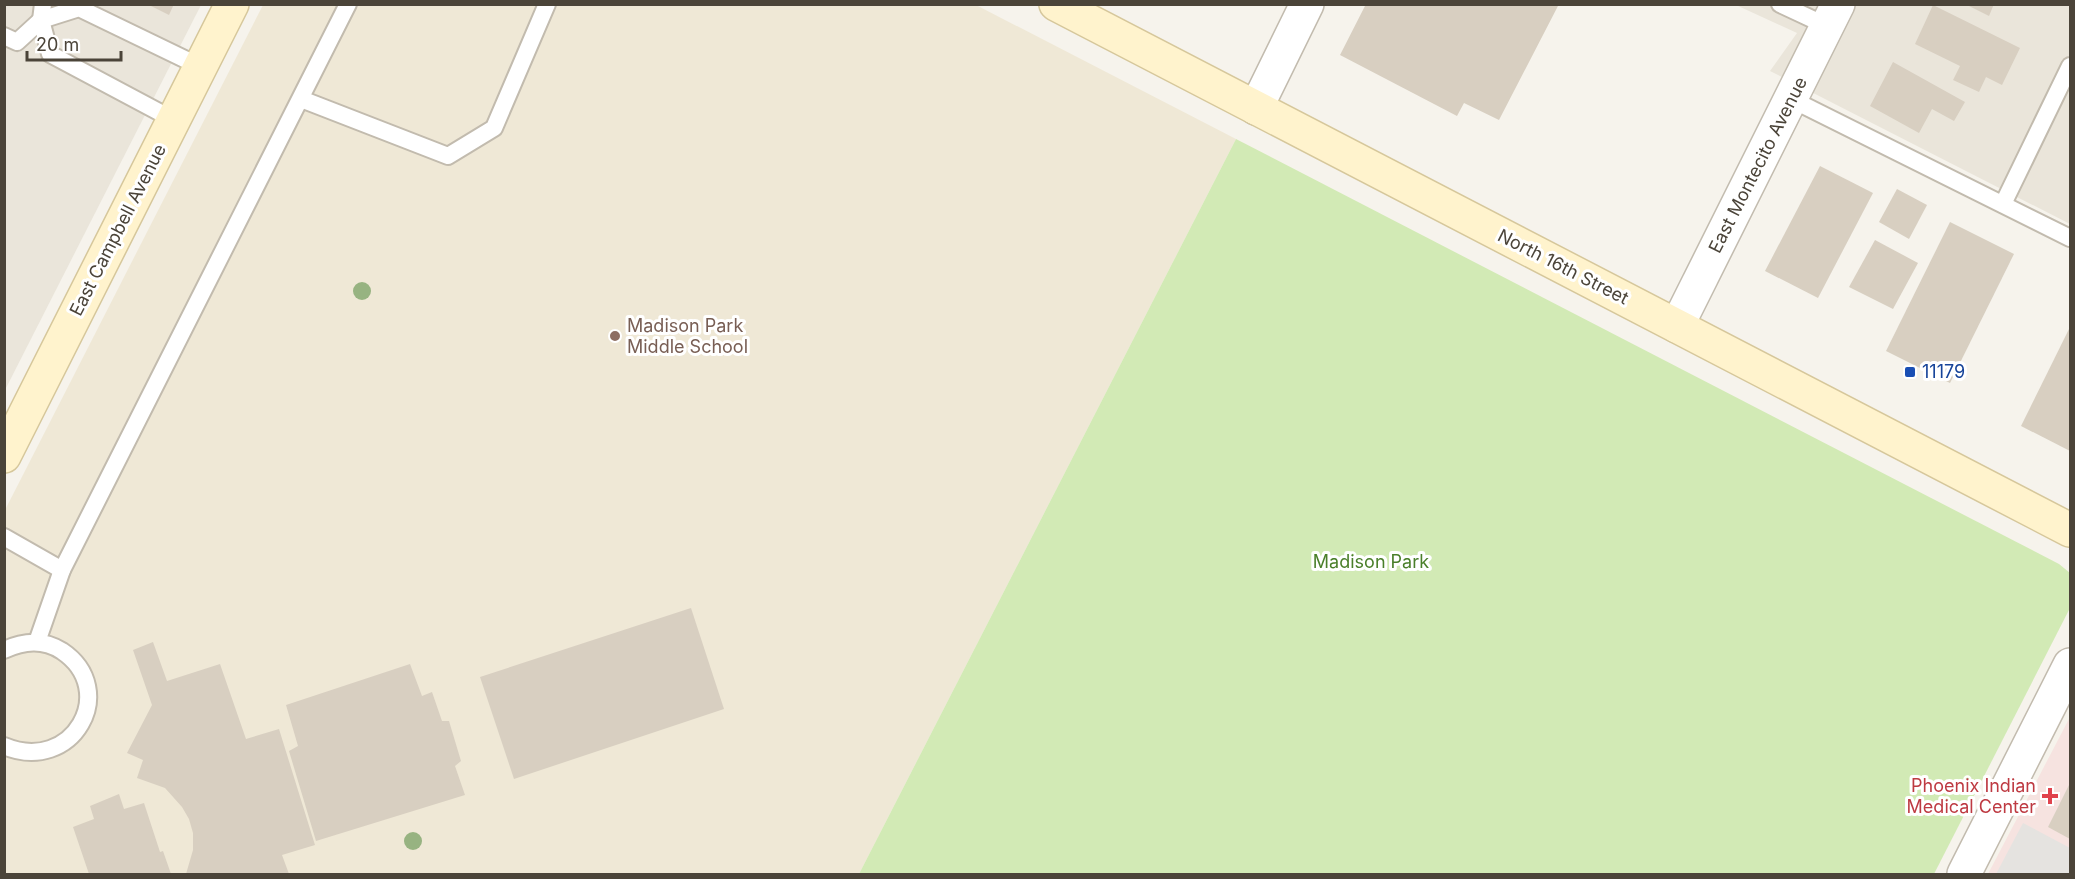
<svg xmlns="http://www.w3.org/2000/svg" width="2075" height="879" font-family="Inter,sans-serif">
	<style>
		.residential { fill: #eae5da }
		.education { fill: #efe8d6 }
		.medical { fill: #f6e3e0 }
		.green { fill: #d2eab5 }
		.parking { fill: #e5e3e0 }
		.building { fill: #d8cfc1 }
		.lines { fill: none; stroke-linecap: round; stroke-linejoin: round }
		.lane-casing { stroke: #c2bbae; stroke-width: 20 }
		.street-casing { stroke: #c2bbae; stroke-width: 36 }
		.secondary-casing { stroke: #d6c79b; stroke-width: 36 }
		.lane { stroke: #fff; stroke-width: 16 }
		.street { stroke: #fff; stroke-width: 33 }
		.secondary { stroke: #fff3cd; stroke-width: 33 }
		.tree { fill: #97b381 }
		.education-dot { fill: #8d6e63; stroke: #fff; stroke-width: 2 }
		.transit-dot { fill: #1a4fb4; stroke: #fff; stroke-width: 2 }
		.health-dot { fill: #e0444e; stroke: #fff; stroke-width: 2 }
		.labels { text-anchor: middle; stroke-width: 6; stroke-linejoin: round; paint-order: stroke }
		.street-label { font-size: 18px; fill: #4b4439; stroke: #fff }
		.education-label { font-size: 18px; fill: #785e54; stroke: #fff; text-anchor: start }
		.transit-label { font-size: 18px; fill: #164399; stroke: #fff; text-anchor: start }
		.park-label { font-size: 18px; fill: #4a7f2a; stroke: #fff }
		.health-label { font-size: 18px; fill: #be3a42; stroke: #fff; text-anchor: end }
	</style>
	<rect width="100%" height="100%" fill="#f6f3ec"/>
	<g class="residential">
		<polygon points="5,5 201,5 5,390"/>
		<polygon points="1736,5 2070,5 2070,224 1770,71 1797,33"/>
	</g>
	<polygon class="education" points="263,5 976,5 1236,139 859,874 5,874 4,512"/>
	<polygon class="medical" points="2070,717 2070,874 1988,874"/>
	<polygon class="green" points="1236,139 2059,564 2070,573 2070,608 1934,874 859,874"/>
	<polygon class="parking" points="2023,823 2070,848 2070,874 1996,874"/>
	<g class="building">
		<polygon points="147,4 174,4 169,15"/>
		<polygon points="1366,4 1559,4 1499,120 1464,103 1457,116 1340,55"/>
		<polygon points="1965,4 1994,4 1989,16"/>
		<polygon points="1933,5 2020,48 2002,85 1986,77 1979,92 1953,80 1960,66 1915,44"/>
		<polygon points="1893,62 1965,102 1954,121 1932,109 1919,133 1870,106"/>
		<polygon points="1820,166 1873,193 1818,298 1765,271"/>
		<polygon points="1897,189 1927,205 1909,239 1879,222"/>
		<polygon points="1950,222 2014,254 1950,383 1886,351"/>
		<polygon points="1875,240 1918,263 1893,309 1849,287"/>
		<polygon points="2070,327 2070,451 2021,426"/>
		<polygon points="691,608 724,709 514,779 480,677"/>
		<polygon points="153,642 167,681 220,664 246,739 279,729 315,845 282,855 289,874 186,874 193,850 193,833 189,819 182,807 165,788 137,778 143,760 127,753 152,705 133,650"/>
		<polygon points="410,664 422,696 432,692 442,721 449,721 461,761 455,766 465,795 316,841 289,751 298,746 286,705"/>
		<polygon points="2070,783 2070,839 2048,827"/>
		<polygon points="119,794 124,809 144,803 160,852 163,851 171,874 89,874 73,827 94,819 90,806"/>
	</g>
	<g class="lines">
		<g class="lane-casing">
			<g id="lane">
				<polyline points="43,4 41,20 50,54 174,120"/>
				<polyline points="1780,4 1827,26"/>
				<polyline points="4,36 17,42 41,20 79,8 201,67"/>
				<polyline points="301,99 448,156 494,128 547,4"/>
				<polyline points="1791,99 2070,238"/>
				<polyline points="2003,204 2070,66"/>
				<polyline points="4,537 62,570"/>
				<polyline points="37,642 62,570 348,4"/>
				<path d="M4,650C24,641 43,639 62,651C120,690 73,775 4,746"/>
			</g>
		</g>
		<g class="street-casing">
			<g id="street">
				<polyline points="1256,108 1307,4"/>
				<polyline points="1677,326 1838,4"/>
				<polyline points="1964,874 2070,665"/>
			</g>
		</g>
		<g class="secondary-casing">
			<g id="secondary">
				<polyline points="1056,4 2070,530"/>
				<polyline points="4,456 232,4"/>
			</g>
		</g>
		<use href="#lane" class="lane"/>
		<use href="#street" class="street"/>
		<use href="#secondary" class="secondary"/>
	</g>
	<g class="tree">
		<circle cx="362" cy="291" r="9"/>
		<circle cx="413" cy="841" r="9"/>
	</g>
	<circle class="education-dot" cx="615" cy="336" r="6"/>
	<rect class="transit-dot" x="1904" y="366" width="12" height="12" rx="3"/>
	<path class="health-dot" d="M2047 787h6v6h6v6h-6v6h-6v-6h-6v-6h6z"/>
	<g class="labels">
		<g class="street-label">
			<text transform="translate(1758 165) rotate(-63)" y="6">East Montecito Avenue</text>
			<text transform="translate(118 230) rotate(-63)" y="6">East Campbell Avenue</text>
			<text transform="translate(1563 267) rotate(27)" y="6">North 16th Street</text>
		</g>
		<g class="education-label">
			<text x="627" y="332">Madison Park<tspan x="627" dy="21">Middle School</tspan></text>
		</g>
		<g class="transit-label">
			<text x="1922" y="378">11179</text>
		</g>
		<g class="park-label">
			<text x="1371" y="568">Madison Park</text>
		</g>
		<g class="health-label">
			<text x="2036" y="792">Phoenix Indian<tspan x="2036" dy="21">Medical Center</tspan></text>
		</g>
	</g>
	<rect width="2075" height="879" fill="none" stroke="#4b4439" stroke-width="12"/>
	<path d="M27 51v9h94v-9" fill="none" stroke="#4b4439" stroke-width="3"/>
	<text x="36" y="51" font-size="18" fill="#4b4439" stroke="#ffffff" stroke-width="4.5" paint-order="stroke">20 m</text>
</svg>
